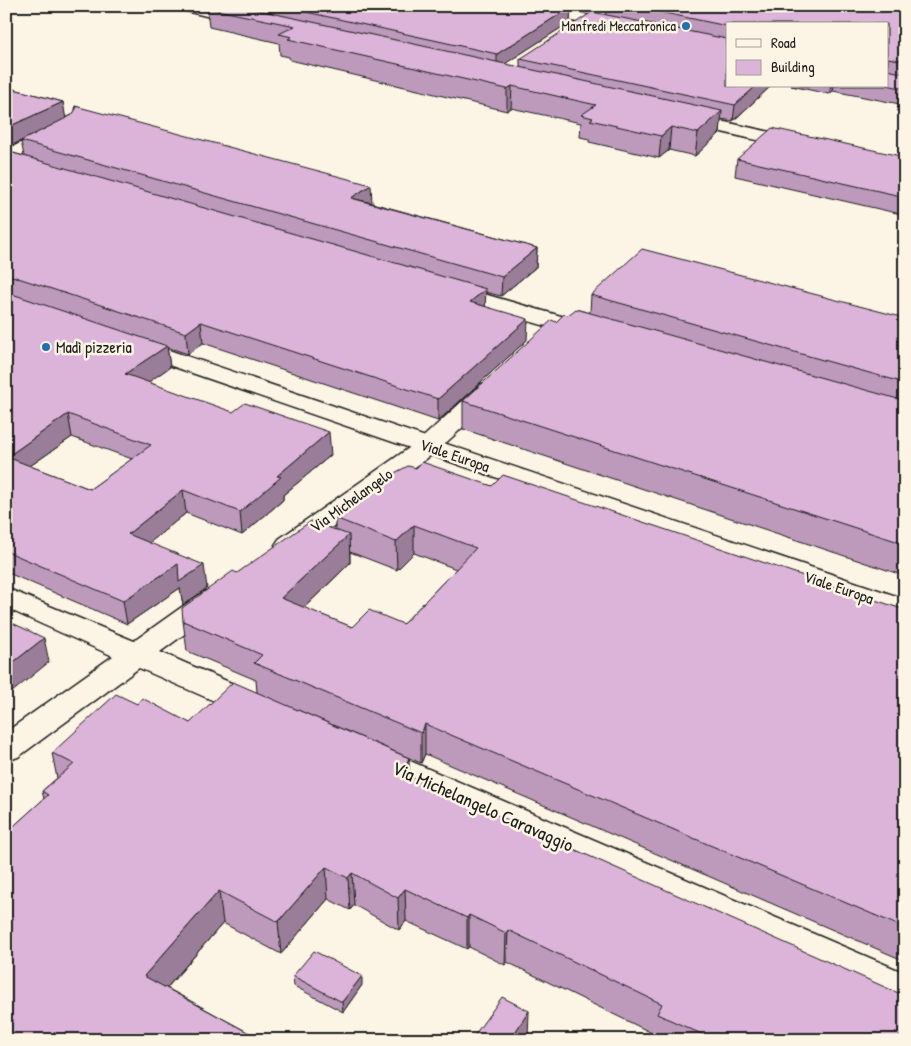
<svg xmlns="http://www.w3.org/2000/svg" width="911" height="1046" font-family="'Patrick Hand',sans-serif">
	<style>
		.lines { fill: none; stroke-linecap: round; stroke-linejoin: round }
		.street-casing { stroke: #1c1c1c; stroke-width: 3 }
		.secondary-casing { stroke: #1c1c1c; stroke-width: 3 }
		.street { fill: #fcf5e5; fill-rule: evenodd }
		.secondary { fill: #fcf5e5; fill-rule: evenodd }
		.wall { fill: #bd9abb; stroke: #1c1c1c; fill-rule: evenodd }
		.shaded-wall { fill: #9a7d98; stroke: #1c1c1c }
		.building { fill: #dcb3d9; stroke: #1c1c1c; fill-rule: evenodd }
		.poi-dot { fill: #1f6fb2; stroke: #fcf5e5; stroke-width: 2 }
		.labels { text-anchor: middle; stroke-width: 5; stroke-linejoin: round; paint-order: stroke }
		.far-poi-label { font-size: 14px; fill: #1c1c1c; stroke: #fcf5e5; text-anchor: end }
		.poi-label { font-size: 16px; fill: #1c1c1c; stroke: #fcf5e5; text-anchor: start }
		.street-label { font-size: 16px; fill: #1c1c1c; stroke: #fcf5e5 }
		.near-street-label { font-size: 19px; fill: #1c1c1c; stroke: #fcf5e5 }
	</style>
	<rect width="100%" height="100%" fill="#fcf5e5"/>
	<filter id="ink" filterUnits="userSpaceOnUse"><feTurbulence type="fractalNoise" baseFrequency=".02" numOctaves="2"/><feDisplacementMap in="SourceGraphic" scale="10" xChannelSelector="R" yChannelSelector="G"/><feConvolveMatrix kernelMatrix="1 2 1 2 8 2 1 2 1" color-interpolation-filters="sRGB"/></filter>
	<g filter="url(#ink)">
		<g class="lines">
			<g class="street-casing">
				<g id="street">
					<polygon points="174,6 204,6 250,17 252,20 250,23 244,25 177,9"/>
					<polygon points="517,6 548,6 625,23 627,26 625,29 619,31 525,11 520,9"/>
					<polygon points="684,113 807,140 809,144 807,148 800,150 678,122 675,118 678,114"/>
					<polygon points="56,126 63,128 65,132 63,136 6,164 6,150"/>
					<polygon points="449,284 596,326 600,331 596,336 588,338 441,296 438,291 441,286"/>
					<polygon points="490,382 499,384 502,389 499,394 437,451 299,551 289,554 279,551 275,545 279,539 419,441 481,384"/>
					<polygon points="6,588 134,641 203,592 213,590 223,592 228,599 223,606 160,652 268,699 273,707 268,715 257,718 246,715 139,668 18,757 6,761 6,732 113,656 6,608"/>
					<polygon points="375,746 905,973 905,1006 363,766 359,758 363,750"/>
				</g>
			</g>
			<g class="secondary-casing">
				<polygon id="secondary" points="133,338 905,599 905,618 125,350 121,345 125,340"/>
			</g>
			<use href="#street" class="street"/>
			<use href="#secondary" class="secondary"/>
		</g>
		<g class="wall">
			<path d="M209,6H905V105L833,91L829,94L791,86H887V24H727V86H771L733,121L721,119L720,133L695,156L669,150L659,158L589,142V139L580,137L581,123L511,108L507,111L290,60L289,57L280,55L279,43L209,27L207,8ZM598,7L605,10L606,15L520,59V67L504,64L570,22L571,9L586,12Z"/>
			<path d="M6,87L63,102L65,118L72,115L75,111V106L372,203L537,248L536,267L501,296L485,292V306L527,340L438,421L203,343L188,354L167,347L170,367L148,382L331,455L283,495V500L242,535L186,513L149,543L207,588L183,605L180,588L127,624L6,572V151L24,156L21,141L25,139L6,148ZM72,437L132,459L90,489L30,466Z"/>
			<polygon points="905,157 905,215 735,176 737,159"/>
			<polygon points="591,295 905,318 905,576 463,429 463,401 556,322 568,315 590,312"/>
			<path d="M416,468L492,486L905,610V961L425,754L421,763L293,708L409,776L905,1035L903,1040H653L654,1034L507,962L505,965L469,947L467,949L406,921L399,930L354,905L350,910L328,899L281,954L223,923L167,988L262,1040H6V833L44,799L42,791L57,778L52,753L137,704L190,723L257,692L256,680L187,651L183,621L237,573L335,530V518L368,491ZM350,552L397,570L414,553L456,569L403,624L352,627L304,608L350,563Z"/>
			<polygon points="293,976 362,985 343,1012 294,986"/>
		</g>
		<g class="shaded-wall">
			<polygon points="586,6 598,6 598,7 586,12"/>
			<polygon points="571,7 570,22 497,69 497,54"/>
			<polygon points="512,86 511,108 507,111 507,89"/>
			<polygon points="756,86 771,86 733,121 735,105"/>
			<polygon points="831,86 834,86 833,91 829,94"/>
			<polygon points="63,102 66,120 6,148 6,128"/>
			<polygon points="722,111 720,133 695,156 698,133"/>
			<polygon points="671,127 669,150 659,158 661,136"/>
			<polygon points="371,185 372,203 351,198"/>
			<polygon points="537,248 536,267 501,296 502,277"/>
			<polygon points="486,289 485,310 470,302"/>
			<polygon points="528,319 527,340 438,421 438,399"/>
			<polygon points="201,322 203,343 188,354 186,333"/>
			<polygon points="167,346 170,367 129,396 125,374"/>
			<polygon points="68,414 72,437 11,479 7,457"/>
			<polygon points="329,432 331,455 283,495 283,500 242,535 240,512 277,476"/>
			<polygon points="183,490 186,513 131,558 128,534"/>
			<polygon points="414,525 414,553 397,570 396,542"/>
			<polygon points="349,535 350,563 284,627 281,598"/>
			<polygon points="178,564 204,565 207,588 183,605 180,588 127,624 123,601"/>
			<polygon points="44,638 49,662 6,697 6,668"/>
			<polygon points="425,724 425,754 421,763 421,733"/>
			<polygon points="409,758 410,789 402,773"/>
			<polygon points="326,867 328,899 281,954 278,922"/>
			<polygon points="352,873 354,905 350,910 348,878"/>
			<polygon points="405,889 406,921 399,930 398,898"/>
			<polygon points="219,891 223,923 150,1007 144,976"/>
			<polygon points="469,915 469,947 467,949 467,918"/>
			<polygon points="508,930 507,962 505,965 506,933"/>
			<polygon points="362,976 362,985 343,1012 342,1002"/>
			<polygon points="529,1011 528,1040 510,1040"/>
			<polygon points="905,1024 905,1035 903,1040 898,1040"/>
		</g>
		<g class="building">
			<polygon points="209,6 239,6 722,111 698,133 671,127 661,136 590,120 593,118 581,115 596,105 512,86 507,89 288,39 292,37 279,34 295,26 207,8"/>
			<polygon points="279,6 567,6 571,7 497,54"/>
			<polygon points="631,6 905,6 905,61 888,58 888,70 905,74 905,89 887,85 887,24 727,24 727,26"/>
			<polygon points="592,12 727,39 727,86 756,86 735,105 520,59"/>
			<polygon points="6,87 63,102 6,128"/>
			<polygon points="75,106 371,185 351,198 537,248 502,277 21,141 72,115 76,109"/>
			<polygon points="772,128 905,157 905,197 737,159"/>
			<polygon points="6,151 486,289 470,302 528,319 438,399 201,322 186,333 6,274"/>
			<polygon points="642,249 905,318 905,383 591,295"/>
			<path d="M6,292L167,346L125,374L233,412L245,403L329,432L277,476L281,477L240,512L183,490L128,534L204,565L179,582L178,564L123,601L6,551ZM68,414L151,445L90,489L7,457Z"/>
			<polygon points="576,309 905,401 905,544 463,401 552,320 556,322 564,314 568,315"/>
			<polygon points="422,462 492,486 503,475 905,610 905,928 425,724 421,733 254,663 262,655 183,621 182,608 233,571 237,573 311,521 349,535 281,598 352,627 369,610 403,624 476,548 414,525 396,542 335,518 366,490 368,491 381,480 408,466 416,468"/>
			<polygon points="6,620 44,638 6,668"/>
			<polygon points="233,682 409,758 402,773 905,996 905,1024 898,1040 715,1040 657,1014 662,1004 508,930 506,933 469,915 467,918 405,889 398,898 352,873 348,878 326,867 278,922 219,891 144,976 262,1040 14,1040 6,1035 6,901 12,895 6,892 6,833 48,795 42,791 74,764 52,753 116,694 137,704 142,698 190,723"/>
			<polygon points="314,951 362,976 342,1002 293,976"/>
			<polygon points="502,997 529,1011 510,1040 471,1040"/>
		</g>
	</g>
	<g class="poi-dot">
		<circle cx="686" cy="26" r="5"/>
		<circle cx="46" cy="347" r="5"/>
	</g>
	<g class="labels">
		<g class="far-poi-label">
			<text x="676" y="31">Manfredi Meccatronica</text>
		</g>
		<g class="poi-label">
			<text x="56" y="353">Madì pizzeria</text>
		</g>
		<g class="street-label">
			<text transform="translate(455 455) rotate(19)" y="6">Viale Europa</text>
			<text transform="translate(351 500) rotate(-36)" y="6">Via Michelangelo</text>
			<text transform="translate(839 587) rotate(19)" y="6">Viale Europa</text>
		</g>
		<g class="near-street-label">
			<text transform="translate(483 806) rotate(24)" y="7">Via Michelangelo Caravaggio</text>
		</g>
	</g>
	<rect width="911" height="1046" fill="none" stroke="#fcf5e5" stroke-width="25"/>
	<rect x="12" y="12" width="886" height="1021" fill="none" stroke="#1c1c1c" stroke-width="2" filter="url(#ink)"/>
	<rect x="726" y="22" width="162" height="65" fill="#fcf5e5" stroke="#a29e95"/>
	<rect x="736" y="39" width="25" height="8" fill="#fcf5e5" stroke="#a29e95"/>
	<text x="771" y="48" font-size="15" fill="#1c1c1c">Road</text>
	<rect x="736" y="60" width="25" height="15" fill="#dcb3d9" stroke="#a29e95"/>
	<text x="771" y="72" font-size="15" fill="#1c1c1c">Building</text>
</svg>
